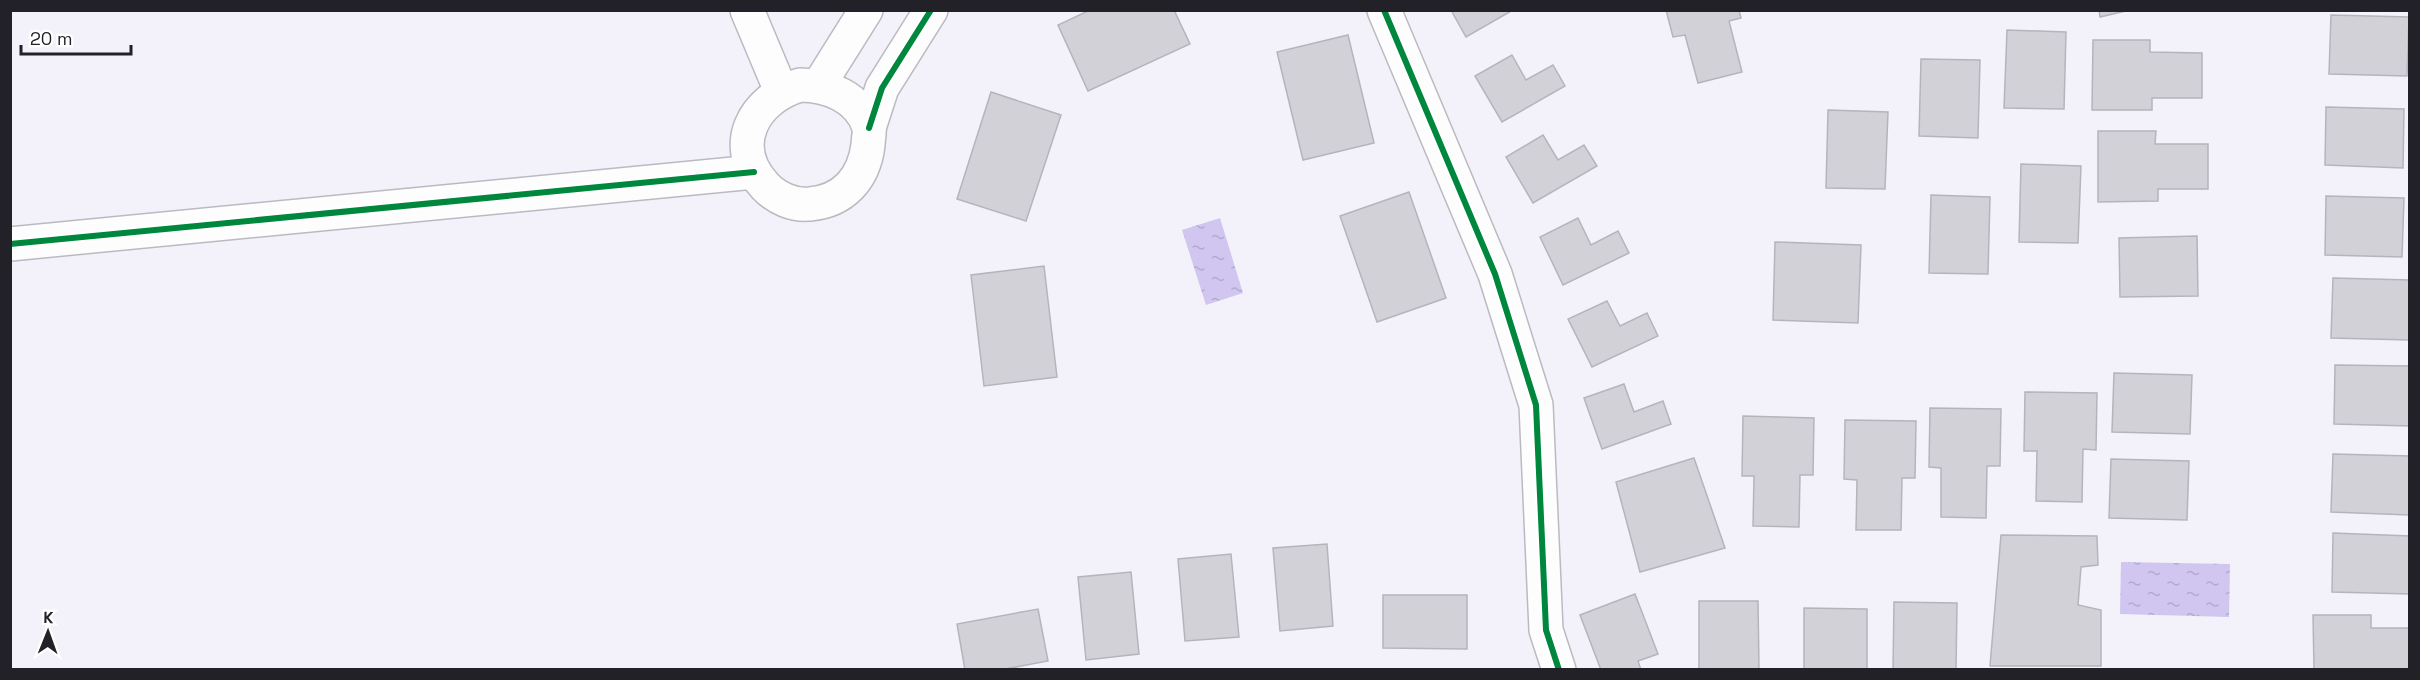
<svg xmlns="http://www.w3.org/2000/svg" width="2420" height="680" font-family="'Space Grotesk',sans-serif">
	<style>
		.water { fill: url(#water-ripples) }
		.building { fill: #d2d1d8; stroke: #b6b4bb; stroke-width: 1.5 }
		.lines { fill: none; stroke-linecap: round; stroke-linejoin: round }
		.minor-casing { stroke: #bbbac0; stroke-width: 36 }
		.tertiary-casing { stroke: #bbbac0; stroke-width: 36 }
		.minor { stroke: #fdfdfe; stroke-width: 33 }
		.tertiary { stroke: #fdfdfe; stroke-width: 33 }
		.cycleway-casing { stroke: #fff; stroke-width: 10 }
		.cycleway { stroke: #00873e; stroke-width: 6 }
	</style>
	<defs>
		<pattern id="water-ripples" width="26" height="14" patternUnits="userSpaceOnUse" patternTransform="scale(1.5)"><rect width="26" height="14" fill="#d0c6f0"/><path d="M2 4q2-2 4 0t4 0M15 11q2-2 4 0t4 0" fill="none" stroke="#b2aace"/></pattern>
	</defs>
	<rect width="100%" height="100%" fill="#f3f2fa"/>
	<g class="water">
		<polygon points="1220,218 1243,293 1206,305 1182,230"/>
		<polygon points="2121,562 2230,564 2229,617 2120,614"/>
	</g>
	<g class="building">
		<polygon points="1090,10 1174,10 1190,44 1088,91 1058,25"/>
		<polygon points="1451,10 1513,10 1466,37"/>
		<polygon points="1666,10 1739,10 1741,18 1729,21 1742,72 1698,83 1685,35 1673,37"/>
		<polygon points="2099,10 2130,10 2100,17"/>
		<polygon points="2331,15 2409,17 2407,76 2329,74"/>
		<polygon points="2007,30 2066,32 2064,109 2004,108"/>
		<polygon points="1348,35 1374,143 1303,160 1277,52"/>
		<polygon points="2093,40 2150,40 2150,52 2202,53 2202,98 2152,98 2152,110 2092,110"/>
		<polygon points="1512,55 1526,80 1553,65 1565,86 1502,122 1475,76"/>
		<polygon points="1921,59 1980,60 1978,138 1919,136"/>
		<polygon points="991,92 1061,115 1026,221 957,199"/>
		<polygon points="2326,107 2404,109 2403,168 2325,165"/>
		<polygon points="1828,110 1888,112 1885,189 1826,188"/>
		<polygon points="2098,131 2156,131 2155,144 2208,144 2208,189 2158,189 2158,201 2098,202"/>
		<polygon points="1543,135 1558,160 1584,145 1597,166 1533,203 1506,157"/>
		<polygon points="2021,164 2081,166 2078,243 2019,242"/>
		<polygon points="1409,192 1446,298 1377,322 1340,216"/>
		<polygon points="1931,195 1990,197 1988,274 1929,273"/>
		<polygon points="2326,196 2404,198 2402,257 2325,255"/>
		<polygon points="1578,218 1591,245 1618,231 1629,253 1563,285 1540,237"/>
		<polygon points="2197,236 2198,296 2120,297 2119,238"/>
		<polygon points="1775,242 1861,245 1858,323 1773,320"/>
		<polygon points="1044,266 1057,377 984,386 971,275"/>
		<polygon points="2333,278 2410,280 2409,340 2331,338"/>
		<polygon points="1607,301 1620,326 1647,313 1658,336 1592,367 1568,319"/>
		<polygon points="2335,365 2410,366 2410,426 2334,424"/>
		<polygon points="2114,373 2192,375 2190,434 2112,432"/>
		<polygon points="1624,384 1634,412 1663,401 1671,424 1602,449 1584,398"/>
		<polygon points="2025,392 2097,393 2096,450 2083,449 2082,502 2036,501 2037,451 2024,451"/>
		<polygon points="1930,408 2001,409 2000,466 1987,466 1986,518 1941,517 1941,468 1929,467"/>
		<polygon points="1743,416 1814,418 1813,475 1800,475 1799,527 1753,526 1754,476 1742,476"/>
		<polygon points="1845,420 1916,421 1915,478 1902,478 1901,530 1856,530 1857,480 1844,479"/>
		<polygon points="2333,454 2410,456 2409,515 2331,512"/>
		<polygon points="1694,458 1725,548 1640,572 1616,482"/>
		<polygon points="2111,459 2189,461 2187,520 2109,518"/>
		<polygon points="2333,533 2410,536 2410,594 2332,592"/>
		<polygon points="2001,535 2097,536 2098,565 2081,567 2078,605 2101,610 2101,666 1990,666"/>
		<polygon points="1327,544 1333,626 1280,631 1273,548"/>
		<polygon points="1231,554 1239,637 1185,641 1178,559"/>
		<polygon points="1131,572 1139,654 1086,660 1078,577"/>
		<polygon points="1635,594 1658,654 1638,661 1641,670 1601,670 1580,615"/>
		<polygon points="1383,595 1467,595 1467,649 1383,648"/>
		<polygon points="1699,601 1758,601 1759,670 1699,670"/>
		<polygon points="1894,602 1957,603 1956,670 1893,670"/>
		<polygon points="1804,608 1867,609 1867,670 1804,670"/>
		<polygon points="1038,609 1048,661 1000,670 965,670 957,624"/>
		<polygon points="2313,615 2371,615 2371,628 2410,628 2410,670 2314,670"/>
	</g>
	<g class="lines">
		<g class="minor-casing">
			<polyline id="minor" points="1384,10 1495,274 1536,405 1546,630 1559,670"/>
		</g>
		<g class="tertiary-casing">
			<g id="tertiary">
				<polyline points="747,10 781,91"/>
				<path d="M800,85C828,85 859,97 869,127C870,132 868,140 868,145C864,178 844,201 810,204C794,206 776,198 765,186C728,146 753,99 800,85Z"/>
				<polyline points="819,85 866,10"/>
				<polyline points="869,128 882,88 931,10"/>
				<polyline points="10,244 754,172"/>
			</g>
		</g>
		<use href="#minor" class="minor"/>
		<use href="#tertiary" class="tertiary"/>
		<g class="cycleway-casing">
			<g id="cycleway">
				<polyline points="1384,10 1495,274 1536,405 1546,630 1559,670"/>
				<polyline points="869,128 882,88 931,10"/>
				<polyline points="10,244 754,172"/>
			</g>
		</g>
		<use href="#cycleway" class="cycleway"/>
	</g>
	<rect width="2420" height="680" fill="none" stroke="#232128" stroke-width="24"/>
	<g transform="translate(48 632) rotate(1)" stroke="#ffffff" stroke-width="4.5" paint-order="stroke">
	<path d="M0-4.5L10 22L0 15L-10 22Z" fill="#232128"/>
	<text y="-9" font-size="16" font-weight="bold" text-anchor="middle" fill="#232128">K</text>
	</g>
	<path d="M21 45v9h110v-9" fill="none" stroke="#232128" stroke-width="3"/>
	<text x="30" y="45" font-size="18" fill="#232128" stroke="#ffffff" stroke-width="4.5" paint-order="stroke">20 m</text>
</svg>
